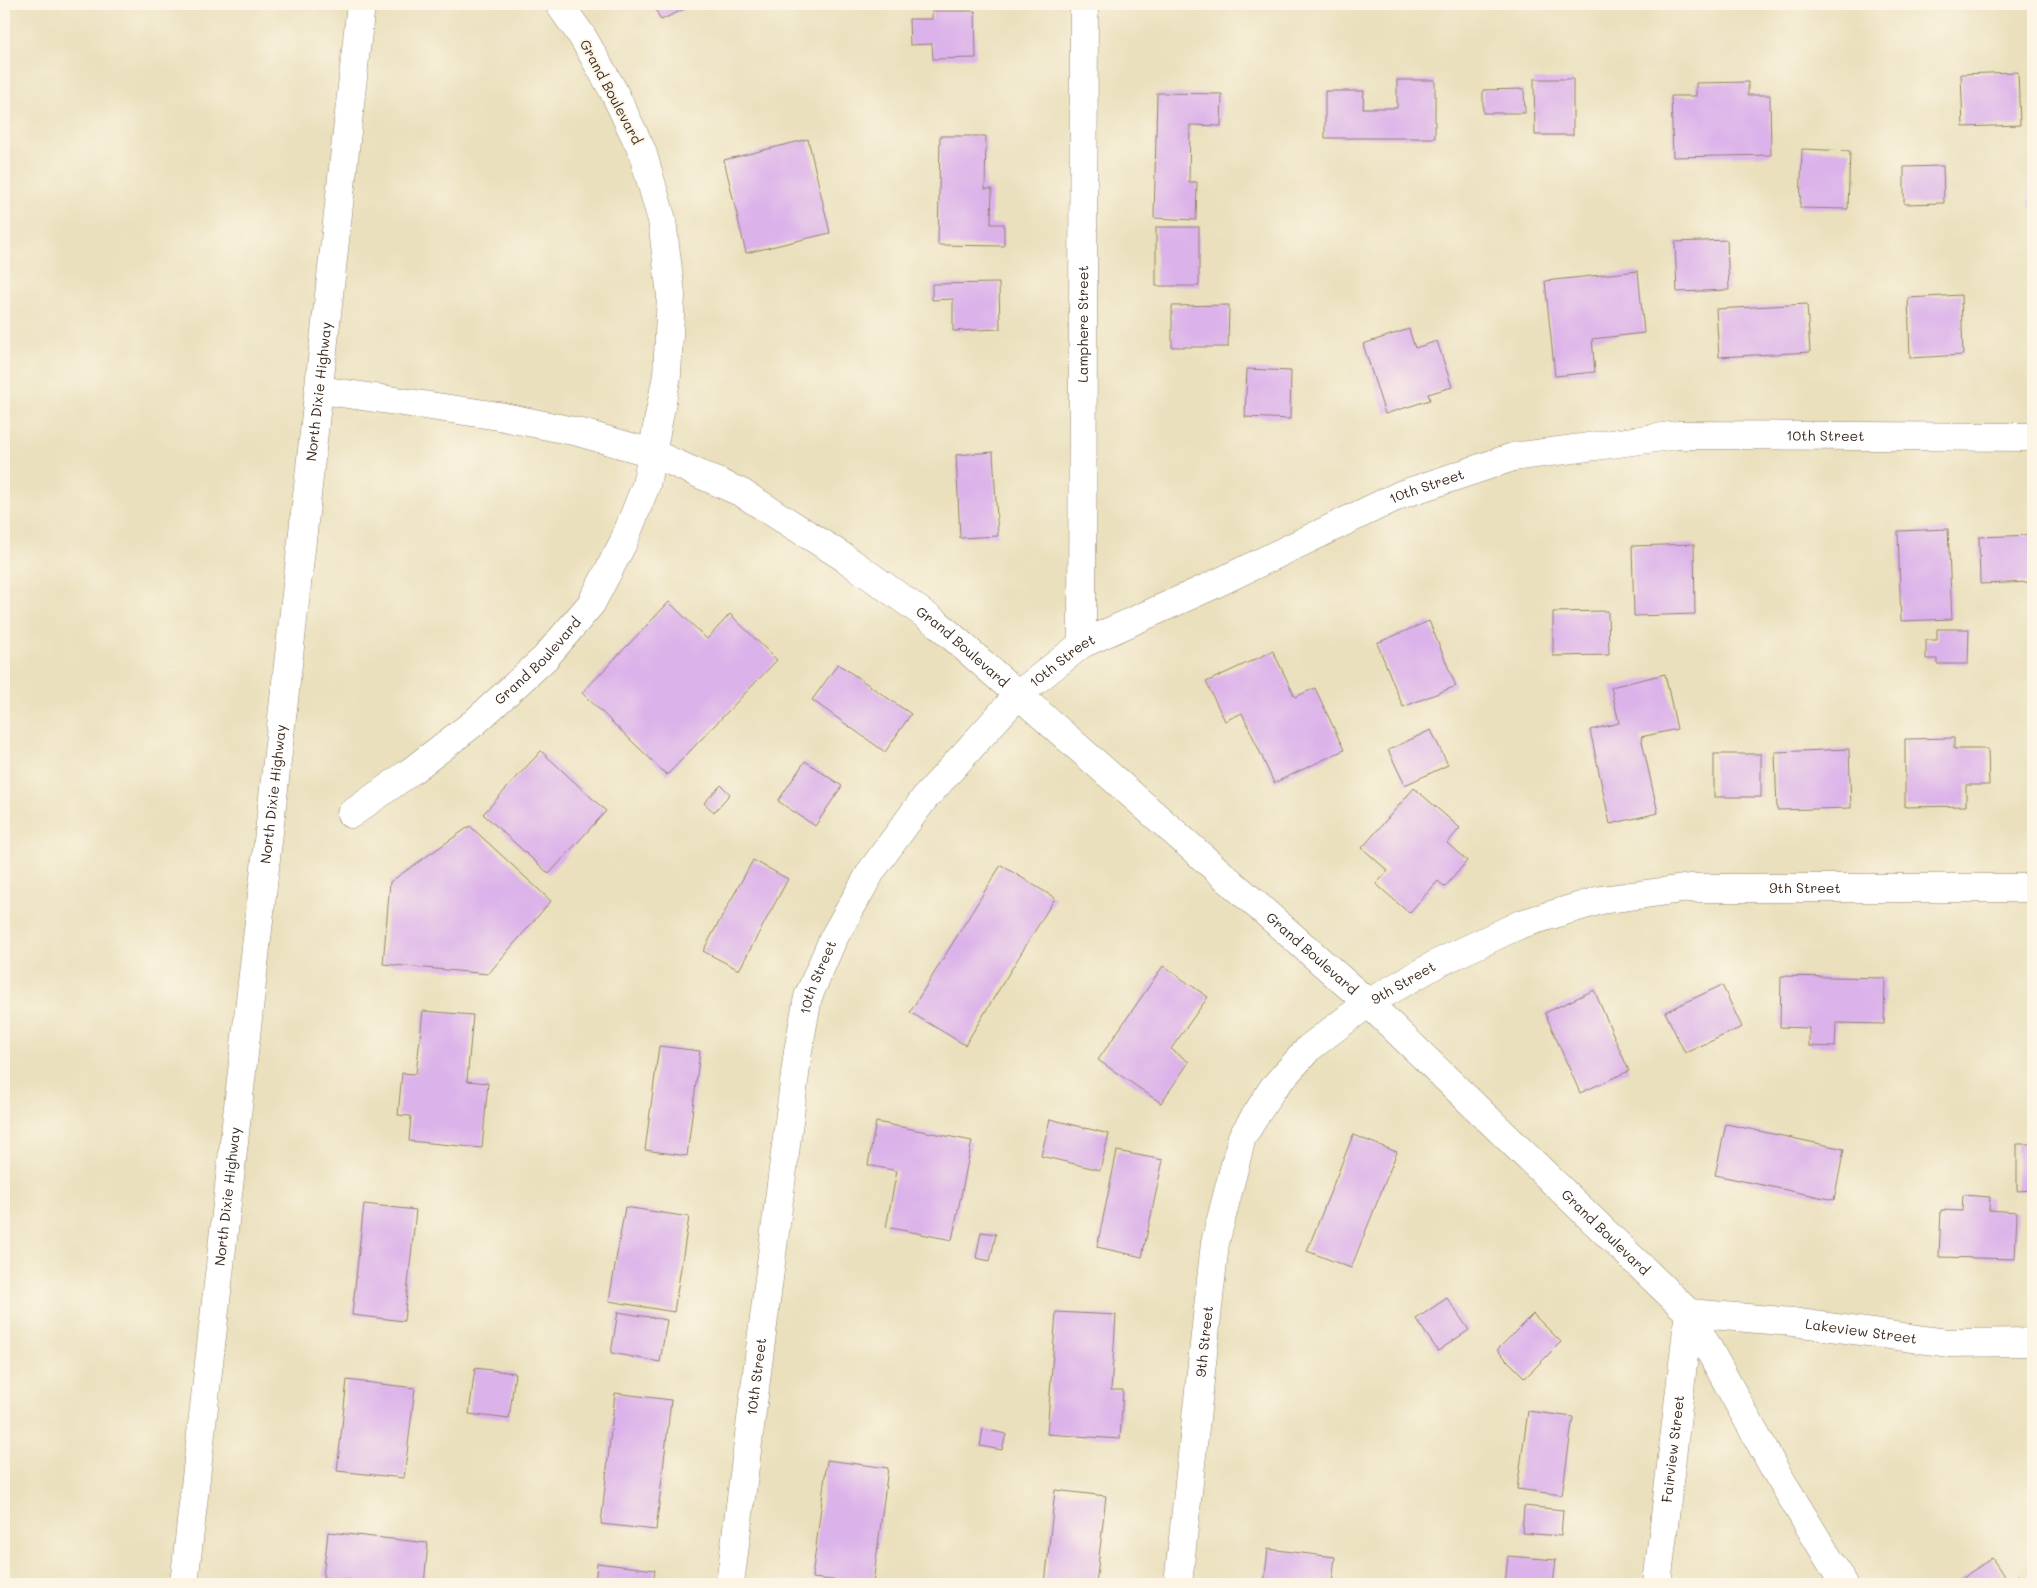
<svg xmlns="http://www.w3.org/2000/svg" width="2037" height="1588" font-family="Mali,sans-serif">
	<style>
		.building { fill: #dcb2ea }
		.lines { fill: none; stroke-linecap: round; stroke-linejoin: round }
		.minor-casing { stroke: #92856e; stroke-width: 29 }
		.tertiary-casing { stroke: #92856e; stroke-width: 29 }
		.minor { stroke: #fff; stroke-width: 28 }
		.tertiary { stroke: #fff; stroke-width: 28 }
		.labels { text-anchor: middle; stroke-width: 4; stroke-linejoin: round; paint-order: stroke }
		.street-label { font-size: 14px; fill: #3b2a1e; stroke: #fcf5e5 }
	</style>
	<rect width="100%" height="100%" fill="#fcf5e5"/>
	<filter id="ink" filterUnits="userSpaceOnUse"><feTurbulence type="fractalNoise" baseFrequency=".02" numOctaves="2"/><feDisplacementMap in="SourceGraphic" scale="10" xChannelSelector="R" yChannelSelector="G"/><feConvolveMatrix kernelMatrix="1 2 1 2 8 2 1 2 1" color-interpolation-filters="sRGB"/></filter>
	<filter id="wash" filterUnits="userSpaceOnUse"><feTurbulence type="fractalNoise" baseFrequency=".0096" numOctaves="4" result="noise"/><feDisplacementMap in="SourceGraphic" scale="20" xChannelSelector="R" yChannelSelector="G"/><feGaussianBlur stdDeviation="1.12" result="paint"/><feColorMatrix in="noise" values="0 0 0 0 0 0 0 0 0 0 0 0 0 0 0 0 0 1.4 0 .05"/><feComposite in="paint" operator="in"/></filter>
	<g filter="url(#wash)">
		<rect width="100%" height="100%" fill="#eae0bd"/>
		<g id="blocks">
			<g class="building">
				<polygon points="653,4 695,4 661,20"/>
				<polygon points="932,11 975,11 976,58 933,59 932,44 910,45 909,19 932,19"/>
				<polygon points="2018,72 2020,125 1963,127 1961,74"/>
				<polygon points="1534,79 1573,79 1573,135 1535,135"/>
				<polygon points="1397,80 1435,80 1435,138 1325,138 1325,91 1364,91 1363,108 1397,108"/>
				<polygon points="1748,82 1748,95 1770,95 1771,155 1673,157 1671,96 1696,96 1696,83"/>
				<polygon points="1524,89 1525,113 1483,113 1483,90"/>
				<polygon points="1157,93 1222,94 1221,126 1190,125 1189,182 1197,182 1196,220 1154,218"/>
				<polygon points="940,136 986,136 985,189 992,189 991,224 1004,224 1004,246 938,245"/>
				<polygon points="808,139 830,233 746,253 724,160"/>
				<polygon points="1802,149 1850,151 1848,209 1800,208"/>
				<polygon points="2030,163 2033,163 2033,208 2029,208"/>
				<polygon points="1943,166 1944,203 1904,204 1904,167"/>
				<rect x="1156" y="227" width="43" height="59"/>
				<polygon points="1727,240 1729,290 1677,292 1675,242"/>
				<polygon points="1638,271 1644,333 1592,339 1595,372 1555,376 1545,281"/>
				<polygon points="999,283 1000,329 953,331 953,299 932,300 932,284"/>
				<polygon points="1961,295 1963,355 1910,358 1908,298"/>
				<polygon points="1807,304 1810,352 1719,357 1716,309"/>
				<polygon points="1229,305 1228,347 1172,347 1172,306"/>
				<polygon points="1409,329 1415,348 1437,341 1452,387 1428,394 1430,400 1385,414 1363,344"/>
				<polygon points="1247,369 1291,371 1290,419 1245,417"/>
				<polygon points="993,452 998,536 960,538 956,455"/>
				<polygon points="1948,529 1952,619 1901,621 1898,531"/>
				<polygon points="2033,535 2033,582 1980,584 1979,537"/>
				<polygon points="1694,544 1695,614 1634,616 1632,546"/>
				<polygon points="669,602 707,639 730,614 777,660 667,775 582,693"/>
				<polygon points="1608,611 1609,655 1553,656 1553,612"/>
				<polygon points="1429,621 1456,686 1403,707 1377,643"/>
				<polygon points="1937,629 1969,629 1968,664 1937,664 1937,659 1926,659 1926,640 1937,640"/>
				<polygon points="1273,651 1295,697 1315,688 1344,750 1274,783 1242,713 1225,721 1206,682"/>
				<polygon points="838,664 911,714 885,752 812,700"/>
				<polygon points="1665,674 1677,729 1641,737 1658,813 1610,824 1590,730 1619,723 1611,687"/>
				<polygon points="2032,684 2033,684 2033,712 2030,712"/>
				<polygon points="1431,730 1448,765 1405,785 1388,750"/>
				<polygon points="1954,738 1954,749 1988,749 1989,785 1966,785 1966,806 1905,807 1905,739"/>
				<polygon points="1849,749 1851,808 1777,810 1775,752"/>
				<polygon points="541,751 606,811 549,874 483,814"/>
				<rect x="1714" y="754" width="47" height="43"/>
				<polygon points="805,761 842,786 815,826 778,801"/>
				<polygon points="721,785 730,794 714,812 704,803"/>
				<polygon points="1414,788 1460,828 1447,843 1467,861 1445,887 1438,881 1409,913 1376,884 1388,871 1362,848"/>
				<polygon points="470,826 551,901 488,974 383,964 390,882"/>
				<polygon points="753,860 788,879 739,970 703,951"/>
				<polygon points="1001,865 1055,898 965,1045 910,1012"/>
				<polygon points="1163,966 1208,997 1171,1049 1189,1062 1161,1103 1098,1060"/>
				<polygon points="1781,976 1885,978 1884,1024 1836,1023 1835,1047 1809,1046 1809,1028 1780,1027"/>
				<polygon points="1722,985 1742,1027 1685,1053 1665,1012"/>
				<polygon points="1594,990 1629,1071 1580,1093 1545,1013"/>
				<polygon points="423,1011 473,1015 467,1081 488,1083 482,1148 409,1141 411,1116 398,1115 402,1073 416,1074"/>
				<polygon points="659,1046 700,1051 687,1156 645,1150"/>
				<polygon points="1050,1119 1109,1134 1100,1170 1041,1156"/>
				<polygon points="876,1122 972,1141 952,1240 886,1227 897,1171 868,1165"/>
				<polygon points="1726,1124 1844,1149 1834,1200 1715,1175"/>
				<polygon points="1353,1135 1397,1152 1351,1268 1307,1251"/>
				<polygon points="2017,1144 2033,1144 2033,1190 2017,1191"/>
				<polygon points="1117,1151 1163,1160 1142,1257 1097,1247"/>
				<polygon points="1963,1195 1990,1197 1989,1210 2017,1212 2015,1259 1939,1257 1941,1210 1962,1211"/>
				<polygon points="364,1204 416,1210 404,1321 352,1315"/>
				<polygon points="625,1207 689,1217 674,1312 609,1301"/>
				<polygon points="981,1232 996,1234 990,1261 976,1258"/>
				<polygon points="1447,1298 1469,1330 1438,1351 1416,1319"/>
				<polygon points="618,1312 667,1320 660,1362 611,1353"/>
				<polygon points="1056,1312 1116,1315 1111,1390 1123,1390 1120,1439 1047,1434"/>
				<polygon points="1533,1314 1561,1342 1525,1378 1497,1350"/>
				<polygon points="475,1368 515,1373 509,1419 469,1414"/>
				<polygon points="347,1380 415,1388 404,1478 337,1471"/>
				<polygon points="615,1393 671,1400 656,1530 601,1524"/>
				<polygon points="1528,1411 1573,1417 1562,1495 1517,1489"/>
				<polygon points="983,1429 1006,1434 1002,1450 980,1446"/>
				<polygon points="827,1460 888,1468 873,1584 812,1578"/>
				<polygon points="1055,1490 1106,1496 1096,1584 1045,1584"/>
				<polygon points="1524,1506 1563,1510 1561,1536 1522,1533"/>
				<polygon points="328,1532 428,1543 424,1584 356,1584 357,1581 323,1577"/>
				<polygon points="1268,1549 1335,1557 1332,1584 1264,1584"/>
				<polygon points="1508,1556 1556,1560 1553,1584 1505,1584"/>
				<polygon points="1992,1558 2008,1582 2018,1576 2023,1584 1953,1584"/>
				<polygon points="597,1563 655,1570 653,1584 595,1584"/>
			</g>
		</g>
	</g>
	<g filter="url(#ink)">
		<use href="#blocks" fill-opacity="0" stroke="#92856e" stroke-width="1"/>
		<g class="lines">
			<g class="minor-casing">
				<g id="minor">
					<path id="s1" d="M320,390L499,416L578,432L652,453L742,493L845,558L938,624L1368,1003L1689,1313L1775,1470L1844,1584"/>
					<path id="s2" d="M1082,644L1084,4"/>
					<path id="s3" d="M351,814L410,772L475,722L545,658L591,604L623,543L646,485L667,375L671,295L662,220L642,151L614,92L582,36L559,4"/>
					<path id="s4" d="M730,1584L798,1051L808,997L833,939L872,870L924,799L1019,694L1082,644L1211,586L1400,495L1513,457L1678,435L2033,437"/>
					<path id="s5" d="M1178,1584L1215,1243L1242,1137L1273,1088L1309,1048L1368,1003L1438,963L1521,924L1601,900L1690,888H2033"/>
					<path id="s6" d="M1657,1584L1689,1313L1793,1322L1948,1343L2033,1342"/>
				</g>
			</g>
			<g class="tertiary-casing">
				<g id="tertiary">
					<path id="s7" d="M184,1584C242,1057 305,531 361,4"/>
				</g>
			</g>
			<use href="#minor" class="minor"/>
			<use href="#tertiary" class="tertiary"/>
		</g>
	</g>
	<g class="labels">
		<g class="street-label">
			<text transform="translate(611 92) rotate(62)" y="5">Grand Boulevard</text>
			<text dy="5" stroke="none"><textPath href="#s2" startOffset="320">Lamphere Street</textPath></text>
			<text dy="5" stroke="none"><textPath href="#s7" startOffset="1200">North Dixie Highway</textPath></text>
			<text dy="5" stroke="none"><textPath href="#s4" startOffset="1829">10th Street</textPath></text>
			<text dy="5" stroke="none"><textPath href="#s4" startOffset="1424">10th Street</textPath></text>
			<text dy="5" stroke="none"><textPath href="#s1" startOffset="706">Grand Boulevard</textPath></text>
			<text dy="5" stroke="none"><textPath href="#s3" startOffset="242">Grand Boulevard</textPath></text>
			<text dy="5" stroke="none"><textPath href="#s4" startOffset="1019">10th Street</textPath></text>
			<text dy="5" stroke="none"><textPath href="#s7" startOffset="795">North Dixie Highway</textPath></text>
			<text dy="5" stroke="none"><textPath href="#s5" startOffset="1099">9th Street</textPath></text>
			<text dy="5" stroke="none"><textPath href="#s1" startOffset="1171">Grand Boulevard</textPath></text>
			<text dy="5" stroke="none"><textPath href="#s4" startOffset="614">10th Street</textPath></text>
			<text dy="5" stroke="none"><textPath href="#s5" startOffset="679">9th Street</textPath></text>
			<text dy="5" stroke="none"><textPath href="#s7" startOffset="390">North Dixie Highway</textPath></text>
			<text dy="5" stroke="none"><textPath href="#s1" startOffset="1576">Grand Boulevard</textPath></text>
			<text dy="5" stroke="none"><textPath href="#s6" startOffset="446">Lakeview Street</textPath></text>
			<text dy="5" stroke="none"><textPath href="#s5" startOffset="244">9th Street</textPath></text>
			<text dy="5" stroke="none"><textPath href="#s4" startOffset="209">10th Street</textPath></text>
			<text dy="5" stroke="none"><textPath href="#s6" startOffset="136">Fairview Street</textPath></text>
		</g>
	</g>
	<rect width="2037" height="1588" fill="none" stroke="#fcf5e5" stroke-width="20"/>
</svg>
